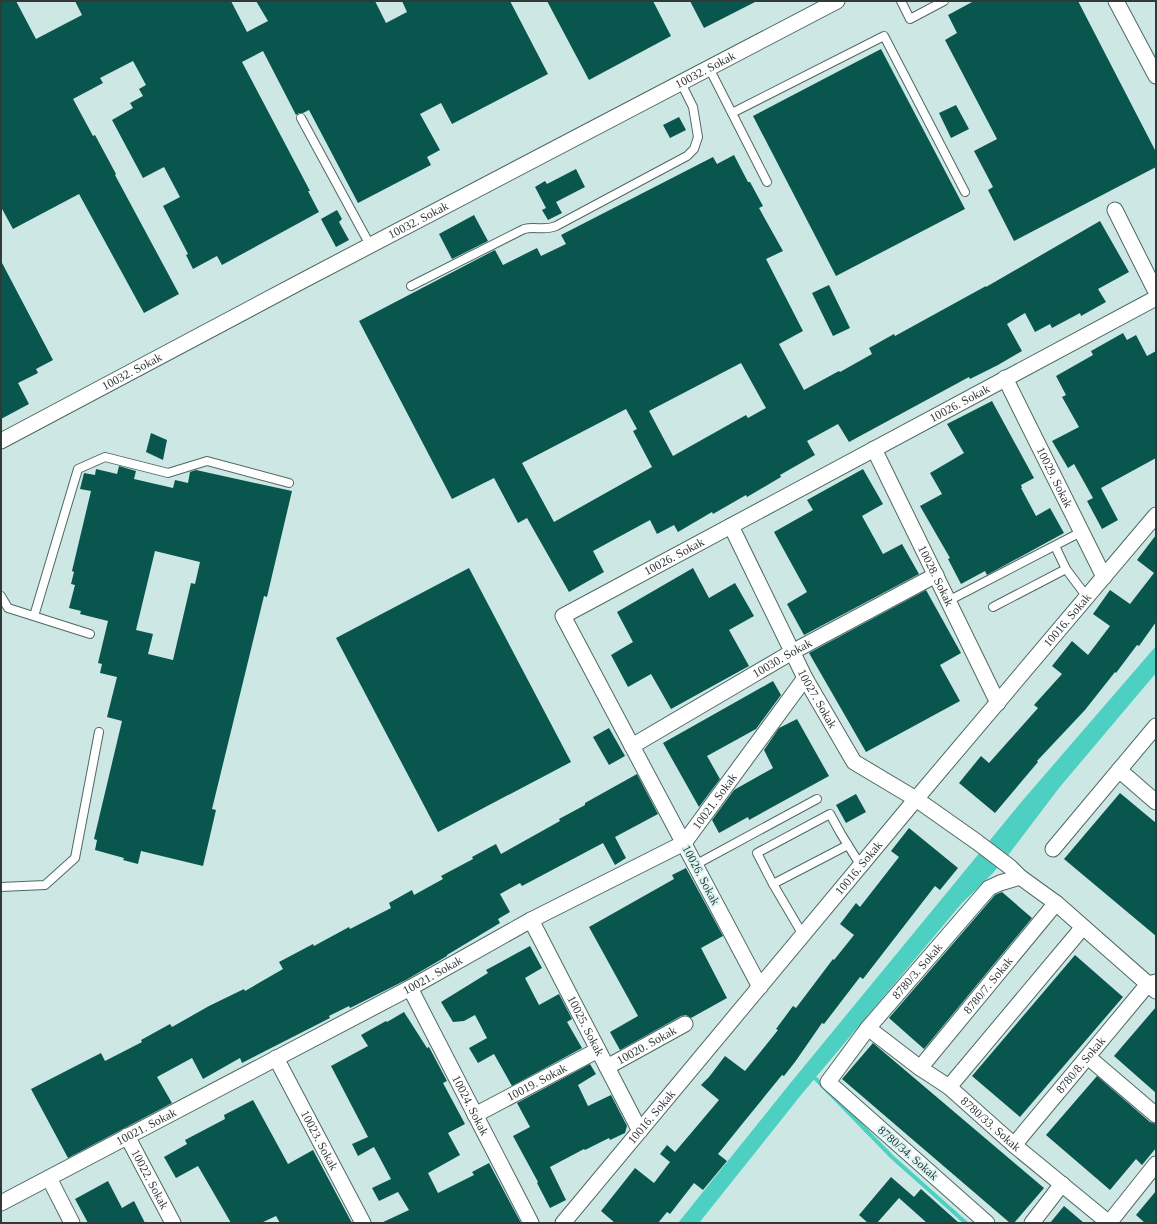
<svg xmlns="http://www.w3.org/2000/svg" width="1157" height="1224" font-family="Georgia,serif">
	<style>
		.water { fill: #4dd0c2 }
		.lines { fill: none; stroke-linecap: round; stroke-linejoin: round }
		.stream { stroke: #4dd0c2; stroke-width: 4 }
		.building { fill: #09564f; fill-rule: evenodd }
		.service-casing { stroke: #506864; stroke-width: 10 }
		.minor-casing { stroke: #506864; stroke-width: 17 }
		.service { stroke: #fff; stroke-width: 8 }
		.minor { stroke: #fff; stroke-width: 15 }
		.labels { text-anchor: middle; stroke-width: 4; stroke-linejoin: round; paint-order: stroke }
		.street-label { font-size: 12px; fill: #303a39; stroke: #daf5f1 }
	</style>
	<rect width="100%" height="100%" fill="#cde8e4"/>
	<polygon class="water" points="1156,646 1156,673 1059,788 1009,854 992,874 962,903 801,1095 699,1223 678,1223 788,1086 1023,800"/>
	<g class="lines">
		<polyline class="stream" points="816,1079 892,1157 966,1223"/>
	</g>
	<g class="building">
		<polygon points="1,1 16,1 36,39 82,15 75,1 231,1 247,32 268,21 256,1 375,1 386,23 407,12 402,1 510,1 548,74 452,124 441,103 420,114 440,150 427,157 431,165 358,203 309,110 303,113 299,113 296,115 263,51 242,62 310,191 308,191 319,212 222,265 217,256 193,269 186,255 188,254 163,206 180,197 164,167 143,178 112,120 133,108 130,103 143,96 139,89 146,85 133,61 100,78 103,83 73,99 93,136 95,135 116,174 115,175 179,294 144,313 79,194 13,229 1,207"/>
		<polygon points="547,1 653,1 671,36 589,80"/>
		<polygon points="690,1 757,1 704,28"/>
		<polygon points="974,1 1078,1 1156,152 1156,167 1014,241 988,190 993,187 974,151 997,139 945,40 957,33 948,15"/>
		<polygon points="881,49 965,209 836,276 753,116"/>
		<polygon points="956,105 969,129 951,138 939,113"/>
		<polygon points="679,117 686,130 670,138 663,125"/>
		<path d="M734,155L748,182H750L763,206L759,208L783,251L766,259L803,331L779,344L804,390L839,371L840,372L872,354L869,348L894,334L895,336L986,286V287L1100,221L1129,272L1098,289L1106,302L1081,316L1080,313L1052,328L1050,324L1035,332L1025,313L1007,324L1022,351L998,365L970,379L969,377L849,442L838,424L807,441L815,455L780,475L781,477L747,497L746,495L713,514L712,512L678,532L674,525L657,534L650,520L593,551L604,572L569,592L527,518L518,523L494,478L452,499L359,321L493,251L495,250L503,265L537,248L541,256L566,244L561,235L713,157L717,164ZM741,363L766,408L748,418L746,415L673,456L649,411ZM626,409L637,429L633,431L652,467L554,522L522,463Z"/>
		<polygon points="576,169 585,187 556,202 562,213 548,220 542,210 546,208 535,187 545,181 547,184"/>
		<polygon points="337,210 342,219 339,222 349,240 336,247 321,219"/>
		<polygon points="474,215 488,241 452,259 439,234"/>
		<polygon points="1,261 53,360 36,369 38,373 18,383 29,404 1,419"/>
		<polygon points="829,285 850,328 833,336 812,293"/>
		<polygon points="1123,333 1127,340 1136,335 1147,356 1156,351 1156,458 1101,488 1118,520 1102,529 1087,501 1093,498 1074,464 1068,468 1052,441 1079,427 1062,397 1066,395 1056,376 1093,355 1091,351"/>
		<polygon points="992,401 1034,478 1021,485 1022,488 1021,488 1036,516 1050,508 1064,533 987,575 985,571 961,584 948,559 950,558 920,506 942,494 930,473 964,453 947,424"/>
		<polygon points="151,433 167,440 163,460 146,452"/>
		<path d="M119,466L136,471L134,479L173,488L175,480L188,483L190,472L196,470L292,491L267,597L264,596L212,809L216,810L203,866L141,851L138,864L123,860L124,858L95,850L97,840L94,839L122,721L107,717L117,677L100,673L102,664L98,663L108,621L80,614L81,611L69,608L75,585L71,584L74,572L72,571L91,491L80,489L84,473L95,475L96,469L117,474ZM155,551L200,562L195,584L191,583L173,660L148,654L153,634L136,630Z"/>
		<polygon points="863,469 883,504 862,516 883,554 902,544 919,574 804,635 787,604 807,592 774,532 813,510 807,500"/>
		<polygon points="1156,535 1156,622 1139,646 1137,645 1116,673 1115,672 1085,710 1037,761 1038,762 995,813 959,783 981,756 989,763 1038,708 1034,705 1062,674 1052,666 1072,641 1088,655 1110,626 1093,614 1110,590 1130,604 1154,573 1137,560"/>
		<polygon points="469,568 571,762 438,832 336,638"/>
		<polygon points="693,568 709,598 735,583 754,616 729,630 749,666 671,709 651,674 628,687 611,655 633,642 617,612"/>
		<polygon points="926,590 961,653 940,665 960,701 866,752 809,653"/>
		<polygon points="773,681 781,695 756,729 707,756 720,779 699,807 663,743"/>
		<polygon points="797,719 829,776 749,820 748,817 719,833 712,820 734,790 773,768 764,750 779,728"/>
		<polygon points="609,728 625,756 609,765 593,737"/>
		<polygon points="637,774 658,814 615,837 626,858 615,865 603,843 522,886 520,883 500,894 510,912 498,919 500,923 447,955 447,956 406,980 350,1008 349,1006 329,1016 330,1018 242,1063 240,1058 203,1079 192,1058 157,1077 172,1103 68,1158 31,1089 101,1053 105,1061 142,1042 141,1040 170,1024 172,1027 209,1006 244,989 245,991 283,969 279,962 313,944 314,946 349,927 350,929 391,908 389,903 412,890 414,895 443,879 441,876 473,859 472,857 496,844 501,854 560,821 559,819 585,805 585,803"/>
		<polygon points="1120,793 1156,823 1156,936 1064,859"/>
		<polygon points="856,794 866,812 846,823 836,805"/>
		<polygon points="909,828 958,868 940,890 935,886 863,979 860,977 824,1024 822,1023 795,1062 784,1076 782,1075 743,1123 718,1154 727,1161 703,1190 694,1183 670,1214 667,1212 658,1223 615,1223 601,1211 635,1168 654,1183 670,1162 660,1154 667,1145 675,1152 719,1100 701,1085 709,1077 725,1056 745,1071 778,1030 776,1029 793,1006 796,1008 833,959 834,960 854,935 840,924 856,903 860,907 899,857 891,851"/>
		<polygon points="686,868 723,936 701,948 727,998 691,1018 686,1015 681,1016 620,1050 610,1032 638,1016 589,927 674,879 672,875"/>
		<polygon points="1002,892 1032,918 924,1049 889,1018 995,895"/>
		<polygon points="530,946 542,968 525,978 539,1005 559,994 572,1019 567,1022 582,1048 512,1086 494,1054 478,1063 469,1048 487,1038 475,1015 464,1021 453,1022 441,1002 488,973 486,970"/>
		<polygon points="1075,955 1123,997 1020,1117 972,1076"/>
		<polygon points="1156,1007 1156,1093 1114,1056"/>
		<polygon points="404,1012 427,1048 429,1047 447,1081 443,1083 465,1124 448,1133 460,1155 428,1173 438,1193 474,1175 472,1172 489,1163 521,1223 381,1223 409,1210 398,1192 379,1201 372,1188 391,1179 374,1147 358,1156 352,1144 368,1137 331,1066 368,1046 361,1035 386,1021 387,1022"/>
		<polygon points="873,1043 1044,1188 1014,1223 1010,1223 842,1079"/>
		<polygon points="590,1064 596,1074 578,1085 588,1106 611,1095 627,1126 625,1133 610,1140 609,1138 585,1150 584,1149 550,1167 566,1200 550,1208 537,1183 538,1182 513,1136 530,1127 517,1103"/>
		<polygon points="1097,1076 1150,1122 1156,1124 1156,1148 1142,1165 1136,1159 1110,1190 1046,1135"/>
		<polygon points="253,1100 288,1164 313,1150 352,1223 280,1223 276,1216 261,1223 231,1223 198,1166 176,1178 164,1157 187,1144 185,1140 225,1119 224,1115"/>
		<polygon points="891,1177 914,1197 921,1189 959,1223 927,1223 899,1198 877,1223 868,1223 859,1215"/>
		<polygon points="108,1181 122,1208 134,1201 145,1223 88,1223 75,1199"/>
		<polygon points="1156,1191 1156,1223 1145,1223 1136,1215"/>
		<polygon points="1064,1206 1084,1223 1050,1223"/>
	</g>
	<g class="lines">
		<g class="service-casing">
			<g id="service">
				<polyline points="901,1 910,19 944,1"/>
				<polyline points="709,68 767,182"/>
				<polyline points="732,113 884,36 965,192"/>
				<polyline points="301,118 370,245"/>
				<path d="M411,286L524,229C536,226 544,231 556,226L687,156L694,149L698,137L693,107L681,83"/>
				<polyline points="1055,546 1066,569 1087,597"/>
				<polyline points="1,596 8,608 90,634"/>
				<polyline points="948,601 1081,532"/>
				<polyline points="993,607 1066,569"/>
				<polyline points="34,616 78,469 105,457 168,473 207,461 289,483"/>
				<polyline points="695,865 817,799"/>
				<polyline points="773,884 848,845"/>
				<polyline points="1,887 45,885 75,858 99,732"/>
				<polyline points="803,935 773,884 757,853 830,814 841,834 861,866"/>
			</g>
		</g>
		<g class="minor-casing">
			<g id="minor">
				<polyline points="1116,1 1156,76"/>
				<polyline points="1115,210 1156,292"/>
				<path id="s1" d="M1005,378L1104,577"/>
				<path id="s2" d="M1,441L304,280L837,1"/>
				<path id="s3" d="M874,449L998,703"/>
				<path id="s4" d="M731,526L805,678L854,762L916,799L977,842L1010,867L1020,877L1056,903L1156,991"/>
				<path id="s5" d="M632,746L792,652L936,575"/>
				<polyline points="1119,770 1156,802"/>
				<polyline points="1053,849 1156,726"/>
				<path id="s6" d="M531,920L640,1131"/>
				<path id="s7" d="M760,987L563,616L1156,298"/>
				<path id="s8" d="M410,988L531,1223"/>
				<path id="s9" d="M868,1028L920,1068L949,1087L1014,1145L1109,1223"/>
				<polyline points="1088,1057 1156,1115"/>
				<path id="s10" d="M276,1058L363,1223"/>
				<path id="s11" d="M607,1067L685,1024"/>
				<path id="s12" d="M920,1068L1056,903"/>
				<polyline points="949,1087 1083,927"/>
				<path id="s13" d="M475,1115L598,1050"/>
				<path id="s14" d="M127,1136L173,1223"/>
				<path id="s15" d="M1014,1145L1148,984L1156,982"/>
				<polyline points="49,1178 72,1223"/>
				<path id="s16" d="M1,1203L410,988L531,920L684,843L805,678"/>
				<path id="s17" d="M563,1223L916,799L1156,515"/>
				<path id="s18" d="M987,1223L828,1082L868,1028L989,888L1000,883L1020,877"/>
				<polyline points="1032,1223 1062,1184"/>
				<polyline points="1109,1223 1156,1164"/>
			</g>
		</g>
		<use href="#service" class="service"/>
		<use href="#minor" class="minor"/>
	</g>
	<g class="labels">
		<g class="street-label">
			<text dy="4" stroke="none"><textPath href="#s2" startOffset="796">10032. Sokak</textPath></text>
			<text dy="4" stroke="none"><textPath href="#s2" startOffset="472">10032. Sokak</textPath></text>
			<text dy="4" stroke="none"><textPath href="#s2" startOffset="148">10032. Sokak</textPath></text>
			<text dy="4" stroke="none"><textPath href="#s7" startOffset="870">10026. Sokak</textPath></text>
			<text dy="4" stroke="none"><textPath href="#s1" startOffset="111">10029. Sokak</textPath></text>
			<text dy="4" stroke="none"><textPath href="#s7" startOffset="546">10026. Sokak</textPath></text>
			<text dy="4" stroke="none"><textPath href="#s3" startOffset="141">10028. Sokak</textPath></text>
			<text dy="4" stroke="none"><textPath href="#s17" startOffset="786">10016. Sokak</textPath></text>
			<text dy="4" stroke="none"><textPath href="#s5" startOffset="174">10030. Sokak</textPath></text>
			<text dy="4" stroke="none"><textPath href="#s4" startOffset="193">10027. Sokak</textPath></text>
			<text dy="4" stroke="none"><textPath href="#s16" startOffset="824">10021. Sokak</textPath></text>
			<text dy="4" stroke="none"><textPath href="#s17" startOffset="462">10016. Sokak</textPath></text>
			<text transform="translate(701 875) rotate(62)" y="4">10026. Sokak</text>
			<text dy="4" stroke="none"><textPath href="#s18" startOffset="355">8780/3. Sokak</textPath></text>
			<text dy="4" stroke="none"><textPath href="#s16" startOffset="488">10021. Sokak</textPath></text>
			<text dy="4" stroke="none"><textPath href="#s12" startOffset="107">8780/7. Sokak</textPath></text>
			<text dy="4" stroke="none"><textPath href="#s6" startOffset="119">10025. Sokak</textPath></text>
			<text dy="4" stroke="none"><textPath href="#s11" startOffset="45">10020. Sokak</textPath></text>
			<text dy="4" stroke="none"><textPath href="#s15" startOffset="104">8780/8. Sokak</textPath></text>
			<text dy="4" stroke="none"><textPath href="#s13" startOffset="70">10019. Sokak</textPath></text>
			<text dy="4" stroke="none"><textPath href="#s8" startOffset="132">10024. Sokak</textPath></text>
			<text dy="4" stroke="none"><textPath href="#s17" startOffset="138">10016. Sokak</textPath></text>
			<text dy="4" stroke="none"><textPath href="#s9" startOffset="156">8780/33. Sokak</textPath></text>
			<text dy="4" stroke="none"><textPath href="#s16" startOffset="164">10021. Sokak</textPath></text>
			<text dy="4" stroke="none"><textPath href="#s10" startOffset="93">10023. Sokak</textPath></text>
			<text transform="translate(908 1153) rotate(41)" y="4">8780/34. Sokak</text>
			<text dy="4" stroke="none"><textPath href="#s14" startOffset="49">10022. Sokak</textPath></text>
		</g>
	</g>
	<rect width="1157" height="1224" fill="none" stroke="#303a39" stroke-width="4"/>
</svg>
